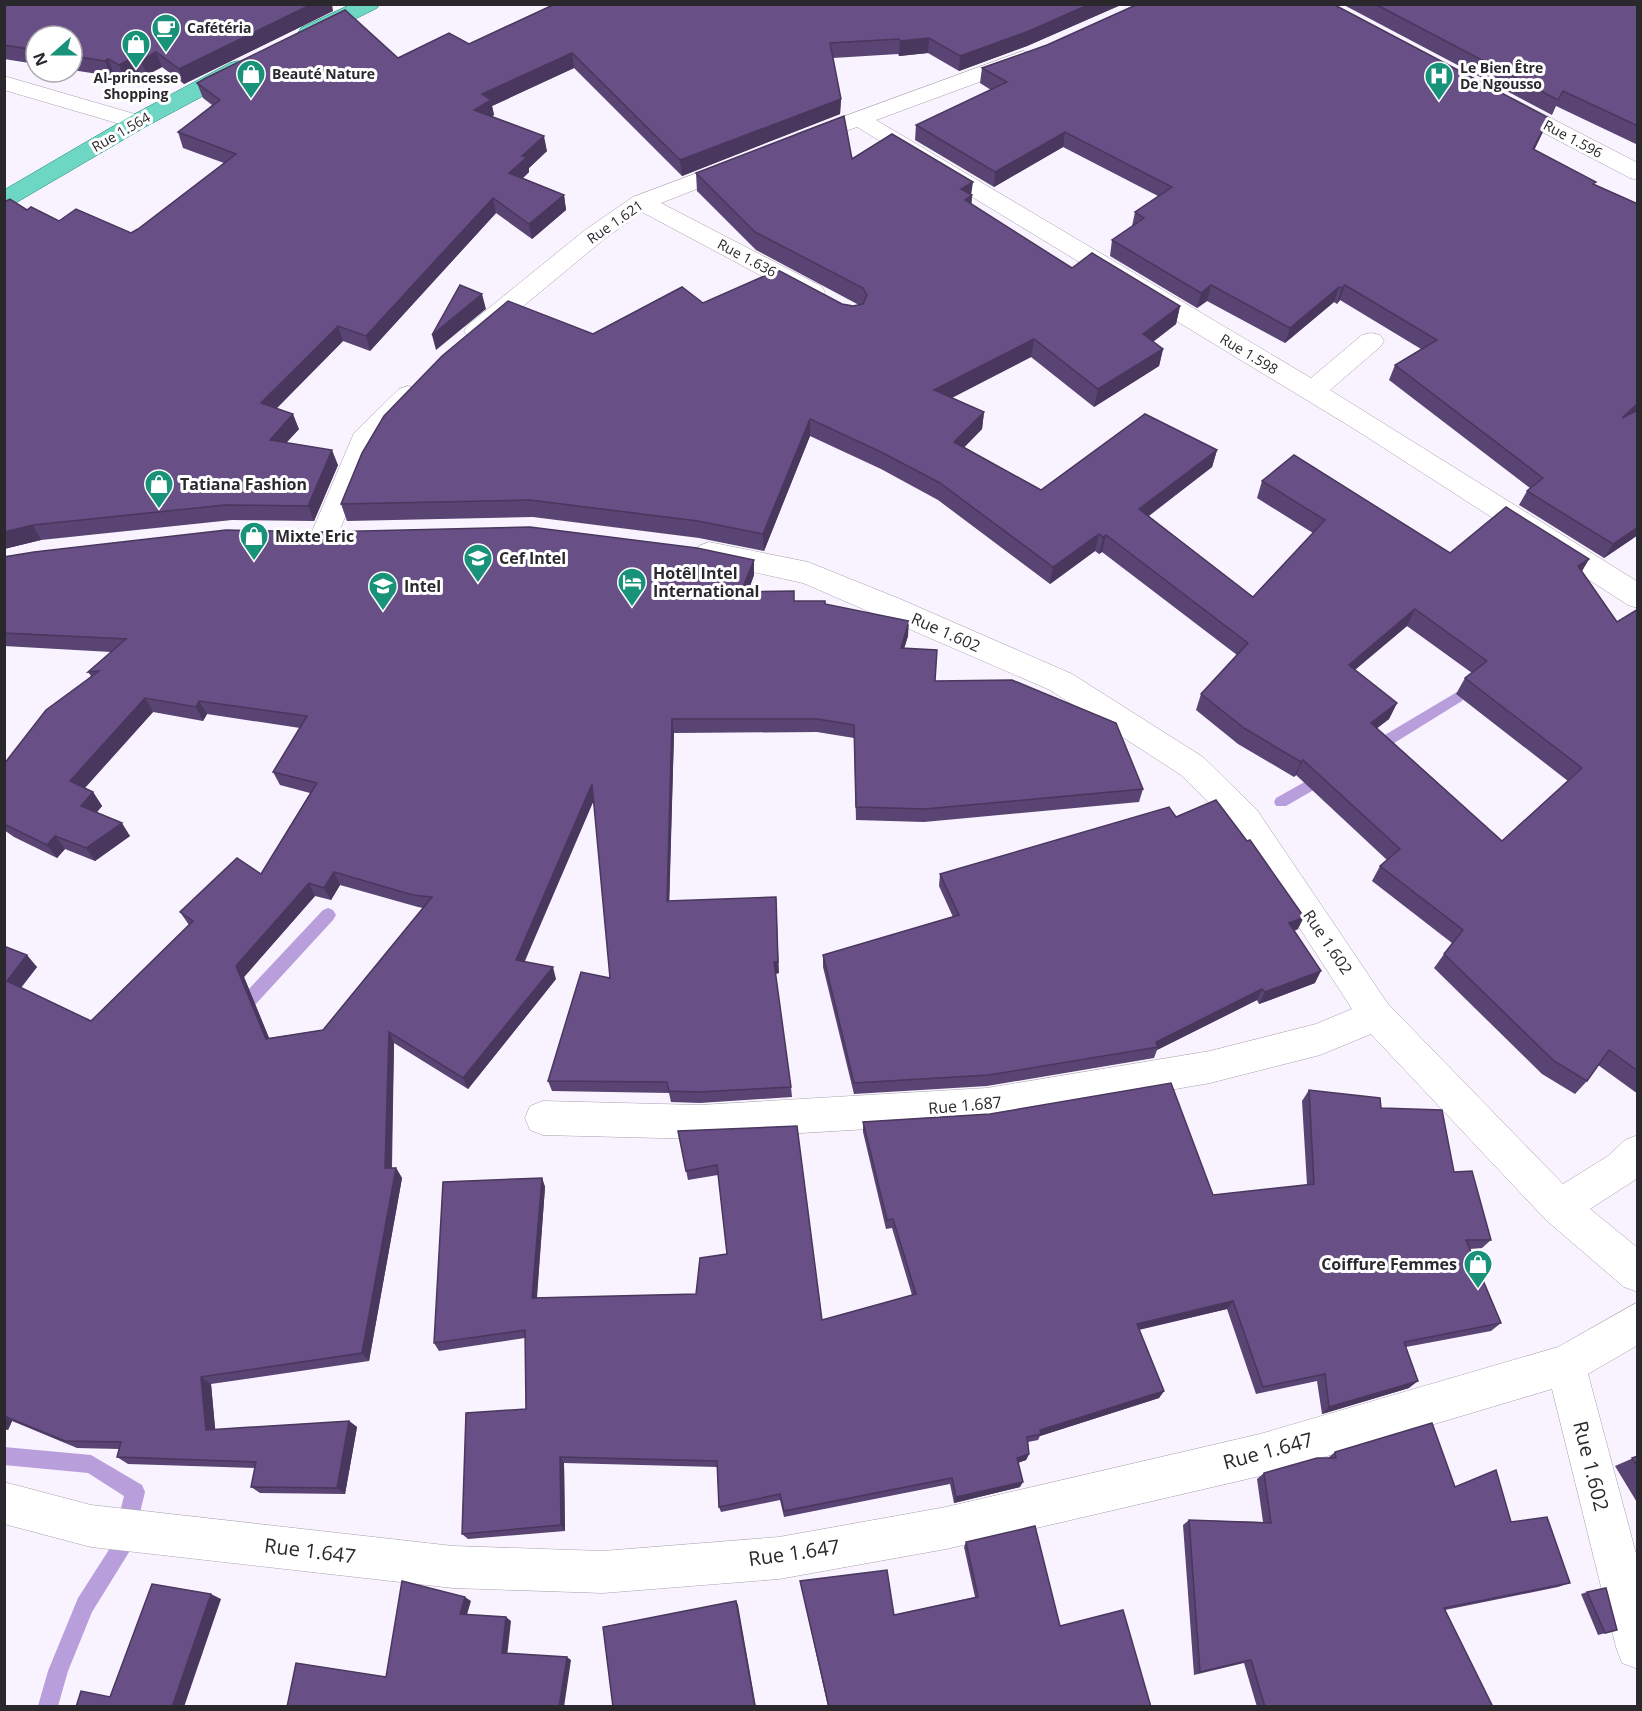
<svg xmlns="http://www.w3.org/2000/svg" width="1642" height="1711" font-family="'Open Sans',sans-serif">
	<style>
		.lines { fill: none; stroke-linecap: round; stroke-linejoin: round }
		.stream { fill: #b89edb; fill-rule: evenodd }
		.minor-casing { stroke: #a5a0ac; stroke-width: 1 }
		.major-casing { stroke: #178874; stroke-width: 1 }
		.minor { fill: #fff; fill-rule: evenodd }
		.major { fill: #6ed7c3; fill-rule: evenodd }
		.wall { fill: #594473; fill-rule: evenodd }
		.shaded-wall { fill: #49375e }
		.building { fill: #684f86; stroke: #49375e; stroke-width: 1.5; fill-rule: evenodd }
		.labels { text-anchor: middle; stroke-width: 6; stroke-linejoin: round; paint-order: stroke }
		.far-poi-label { font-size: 14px; font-weight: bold; fill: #2a282d; stroke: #fff; text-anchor: start }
		.far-street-label { font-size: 14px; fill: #2a282d; stroke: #fff }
		.poi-label { font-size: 16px; font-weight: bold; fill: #2a282d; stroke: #fff; text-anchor: start }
		.street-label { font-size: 16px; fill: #2a282d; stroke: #fff }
		.near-street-label { font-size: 20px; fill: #2a282d; stroke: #fff }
	</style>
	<rect width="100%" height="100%" fill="#f8f3fe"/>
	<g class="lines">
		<g class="stream">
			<polygon points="1457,692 1462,693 1464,697 1462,701 1378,753 1368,753 1366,749 1368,745"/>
			<polygon points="1326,770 1331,772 1333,776 1331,780 1286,806 1276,806 1274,802 1276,798"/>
			<polygon points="328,908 333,910 336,915 333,920 244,1017 238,1019 232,1017 230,1012 232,1007 323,910"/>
			<polygon points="4,1447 91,1455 142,1485 145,1492 131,1549 92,1612 68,1671 58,1706 38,1706 48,1671 78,1598 112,1545 124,1496 88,1473 4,1465"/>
		</g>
		<g class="minor-casing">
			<g id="minor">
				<polygon points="1023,51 1031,53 1034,58 1031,63 876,120 1311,378 1362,335 1371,333 1380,335 1384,341 1380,347 1330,390 1638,582 1638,608 1628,605 1356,430 857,127 804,146 796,144 792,139 796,134"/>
				<polygon points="4,76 145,117 148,122 145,127 137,129 4,90"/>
				<polygon points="1506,97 1514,99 1638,163 1638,180 1630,178 1498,109 1495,104 1498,99"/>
				<polygon points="737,158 745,160 749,165 745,170 661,203 821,286 825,292 821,298 812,300 803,298 642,212 603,240 486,337 477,339 468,337 464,331 468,325 585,230 633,197"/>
				<polygon points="408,386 417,389 421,395 376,444 335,541 325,544 315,541 311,534 354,433 399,389"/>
				<polygon points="709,542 808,562 900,599 1072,674 1203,757 1257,810 1388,1004 1563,1184 1608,1156 1625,1140 1638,1135 1638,1178 1590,1209 1638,1248 1638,1292 1624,1287 1546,1220 1371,1034 1320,1055 1210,1083 987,1122 700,1139 543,1135 530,1130 525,1118 530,1106 543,1101 700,1105 987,1088 1210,1051 1316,1024 1352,1009 1235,828 1181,775 1050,690 803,583 699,560 695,553 699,546"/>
				<polygon points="1638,1302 1638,1345 1588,1374 1638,1561 1638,1669 1622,1663 1616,1647 1552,1389 1260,1476 946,1549 779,1579 603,1593 453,1588 91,1547 4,1524 4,1482 91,1505 453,1546 603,1551 779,1537 946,1507 1260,1434 1558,1347"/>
			</g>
		</g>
		<g class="major-casing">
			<g id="major">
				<polygon points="352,4 380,4 377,8 317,38 309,39 301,38 298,33 301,28"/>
				<polygon points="238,61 246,63 249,68 246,73 145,127 12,205 4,207 4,190 129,117 230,63"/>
			</g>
		</g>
		<use href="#minor" class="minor"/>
		<use href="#major" class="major"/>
	</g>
	<g class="wall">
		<polygon points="4,4 333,11 184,84 162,67 147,75 139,72 125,80 114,74 111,76 72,70 72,36 36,36 36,64 4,59"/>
		<polygon points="548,4 1123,4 1027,46 959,71 928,53 899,56 898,54 833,58 841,99 840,114 682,176 574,68 492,106 494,115 492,116 547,151 529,168 529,172 523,178 564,195 566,210 532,239 496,213 370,351 343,341 276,409 299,429 286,443 338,465 314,521 232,520 41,540 4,549 27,210 59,221 131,233 138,229 224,163 183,148 178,132 212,105 203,98 197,83 398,58 469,44 551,6"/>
		<polygon points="1342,4 1638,4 1638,145 1556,106 1552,115"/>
		<polygon points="1047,45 1549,118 1534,150 1594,185 1638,535 1604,558 1519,505 1527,491 1530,488 1389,380 1395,365 1421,349 1340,300 1337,304 1334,302 1285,343 1207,301 1197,308 1110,256 1112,240 1132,226 1135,212 1158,196 1063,147 994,187 915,140 916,125 991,90 980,83 982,68"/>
		<path d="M852,159L972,195L971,204L1072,268L1180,306L1176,324L1153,342L1163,349L1159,366L1094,407L1031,357L952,398L984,412L982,429L964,447L1041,490L1217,450L1212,467L1149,516L1253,597L1313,533L1257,498L1262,481L1450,553L1589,559L1582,571L1617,622L1638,609V1094L1598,1065L1587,1081L1575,1094L1542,1074L1434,968L1452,943L1372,881L1380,866L1387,860L1296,775L1294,777L1238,744L1196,710L1201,694L1237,655L1102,552L1099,554L1095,551L1050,584L938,500L881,469L810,436L764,551L699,538L533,517L347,521L341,504L593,334L703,303L842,304L853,306L859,305L756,250L697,191L696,173ZM1407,626L1472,673L1465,678L1456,694L1568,781L1502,841L1377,728L1389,719L1397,703L1355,670Z"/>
		<path d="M4,557L754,560V575L748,592L794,601L825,604L908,636L904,648L935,681L1143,789L1139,802L924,822L856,820L854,738L817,732L674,733L669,901L779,973L775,974L791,1087L792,1097L700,1103L671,1102L669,1093L552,1091L548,1081L610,978L594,800L525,961L556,979L468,1089L394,1043L392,1168H396L402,1178L369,1361L211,1384L215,1430L349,1421L357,1427L345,1494L260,1493L251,1487L255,1468L128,1464L117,1457L119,1449L77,1448L12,1421L8,1430L4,1429V946L37,967L21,988L91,1021L189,925L180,912L261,874L310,793L280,785L273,772L300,728L207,714L203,721L153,712L85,788L93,792L102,806L97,812L130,836L95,861L65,849L57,858L14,837L4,830V764L91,676L88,672L111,652L4,646ZM340,885L418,907L423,908L323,1030L269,1038L244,977L315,896L331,900Z"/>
		<polygon points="1176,817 1298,929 1294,931 1315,983 1259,1004 1257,1000 1157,1050 1154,1058 987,1086 854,1094 823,967 823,955 953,917 939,886 940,874"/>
		<polygon points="1309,1090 1381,1108 1454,1172 1491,1240 1482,1248 1470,1249 1501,1323 1491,1331 1406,1347 1409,1388 1322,1414 1317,1381 1256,1394 1227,1309 1139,1330 1164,1391 1159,1398 1040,1436 1038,1440 1028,1442 1029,1454 1026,1460 1018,1463 1020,1487 954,1503 950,1484 784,1517 780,1500 721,1512 719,1507 717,1467 564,1463 565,1531 468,1539 462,1534 526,1409 525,1338 439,1351 434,1343 542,1178 545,1187 537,1298 696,1294 727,1254 718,1175 688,1180 678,1131 797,1126 822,1320 912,1295 892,1228 886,1229 863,1132 863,1122 1213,1195 1307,1185 1302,1101"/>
		<polygon points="1335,1452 1455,1487 1511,1522 1570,1583 1558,1587 1445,1610 1493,1707 1257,1707 1244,1663 1194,1675 1183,1525 1189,1520 1263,1522 1257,1479 1264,1473 1328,1458"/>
		<polygon points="1638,1456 1638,1504 1615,1466"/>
		<polygon points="966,1542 1060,1626 1151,1707 828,1707 800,1581 894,1615 975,1597 964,1547"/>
		<polygon points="1587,1592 1617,1630 1598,1635 1581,1594"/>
	</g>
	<g class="shaded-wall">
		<polygon points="312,4 332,4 333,11 184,84 179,69"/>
		<polygon points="1090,4 1123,4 1027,46 959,71 960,56"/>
		<polygon points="929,38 928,53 899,56 900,41"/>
		<polygon points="156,52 162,67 147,75 141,61"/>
		<polygon points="572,53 574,68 492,106 494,115 477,125 474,110 482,94"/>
		<polygon points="134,57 139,72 125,80 119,65"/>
		<polygon points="108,59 114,74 111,76 105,61"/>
		<polygon points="841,99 840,114 682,176 680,160"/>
		<polygon points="1549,118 1542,134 1527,165 1533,149"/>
		<polygon points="1065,132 1063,147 994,187 995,172"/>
		<polygon points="544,136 547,151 529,168 529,172 512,188 509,173 522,156"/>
		<polygon points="973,182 971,196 972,195 971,213 961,189"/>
		<polygon points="564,195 566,210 532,239 529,224"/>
		<polygon points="493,198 496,213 370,351 366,336"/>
		<polygon points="1211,285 1207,301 1197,308 1201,293"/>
		<polygon points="1345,285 1340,300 1337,304 1342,288"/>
		<polygon points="1339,287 1334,302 1285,343 1290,328"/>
		<polygon points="482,294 486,309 436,350 432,335"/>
		<polygon points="1180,306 1176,324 1139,352 1143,334"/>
		<polygon points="338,326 343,341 267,418 261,403"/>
		<polygon points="1034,339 1031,357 933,407 934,390"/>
		<polygon points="1163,349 1159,366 1094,407 1098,389"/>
		<polygon points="1638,403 1638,410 1622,418"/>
		<polygon points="984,412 982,429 953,459 954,442"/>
		<polygon points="293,414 299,429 275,455 270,440"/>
		<polygon points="810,419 810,436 764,551 763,534"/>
		<polygon points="332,450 338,465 314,521 308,506"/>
		<polygon points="1217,450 1212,467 1135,526 1139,509"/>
		<polygon points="33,525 41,540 4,549 4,532"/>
		<polygon points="1638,527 1638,535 1604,558 1613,544"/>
		<polygon points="1099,534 1095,551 1050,584 1053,567"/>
		<polygon points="1106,535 1102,552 1099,554 1103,537"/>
		<polygon points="1589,559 1579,576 1578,566"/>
		<polygon points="754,560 754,575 742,606 741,592"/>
		<polygon points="1415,609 1407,626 1341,681 1349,665"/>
		<polygon points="909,621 908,636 900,662 901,648"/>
		<polygon points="145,698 153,712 79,794 70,781"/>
		<polygon points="199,701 207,714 203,721 196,707"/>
		<polygon points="1397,703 1389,719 1363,739 1371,723"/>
		<polygon points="672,719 674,733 669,913 667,901"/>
		<polygon points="1303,760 1296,775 1294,777 1301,762"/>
		<polygon points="592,784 595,797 520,971 516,960"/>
		<polygon points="93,792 102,806 91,819 81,806"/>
		<polygon points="122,823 130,836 95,861 86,848"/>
		<polygon points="55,836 65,849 57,858 47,845"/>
		<polygon points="334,872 340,885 331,900 324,888"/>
		<polygon points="309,883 315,896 244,977 274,1050 266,1039 236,966"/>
		<polygon points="776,897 779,973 774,974 774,962"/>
		<polygon points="1304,917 1298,929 1283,935 1289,923"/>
		<polygon points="27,955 37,967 17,992 7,981"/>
		<polygon points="553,967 556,979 468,1089 463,1078"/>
		<polygon points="1321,971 1315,983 1259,1004 1265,992"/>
		<polygon points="1262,989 1257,1000 1157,1050 1158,1047 1156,1042"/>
		<polygon points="389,1032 394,1043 391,1178 385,1168"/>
		<polygon points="396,1168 402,1178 369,1361 362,1353"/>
		<polygon points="542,1178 545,1187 536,1306 532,1298"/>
		<polygon points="1233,1301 1227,1309 1132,1331 1137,1324"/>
		<polygon points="201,1377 211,1384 216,1437 206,1430"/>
		<polygon points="1418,1381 1409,1388 1322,1414 1329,1407"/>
		<polygon points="1164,1391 1159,1398 1040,1436 1041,1434 1040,1430"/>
		<polygon points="4,1417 12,1421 8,1430 4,1428"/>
		<polygon points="349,1421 357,1427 345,1494 337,1488"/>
		<polygon points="1029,1454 1026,1460 1014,1464 1017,1458"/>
		<polygon points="560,1457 564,1463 565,1531 561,1525"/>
		<polygon points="1023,1482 1020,1487 954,1503 956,1497"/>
		<polygon points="211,1594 221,1599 184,1707 172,1707"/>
		<polygon points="465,1597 471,1601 466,1618 460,1614"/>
		<polygon points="736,1601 738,1605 756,1707 755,1707"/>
		<polygon points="506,1617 511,1621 507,1657 502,1653"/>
		<polygon points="567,1657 571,1660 564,1707 559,1707"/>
	</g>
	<g class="building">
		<polygon points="4,4 312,4 179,69 156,52 141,61 134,57 119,65 108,59 105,61 72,56 72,36 36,36 36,50 4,45"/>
		<polygon points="555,4 1090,4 1029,31 960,56 929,38 900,41 899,39 830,43 841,99 680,160 572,53 482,94 491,100 474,110 544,136 522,156 527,157 509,173 564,195 529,224 493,198 366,336 338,326 261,403 293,414 270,440 332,450 308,506 225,505 33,525 4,532 4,202 10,199 27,210 31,207 59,221 76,209 131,233 138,229 236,154 178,132 220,100 197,83 206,78 345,10 398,58 449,33 469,44"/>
		<polygon points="1138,4 1333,4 1549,118 1533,149 1596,182 1593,184 1638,204 1638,403 1622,418 1638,410 1638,527 1613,544 1527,491 1543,478 1395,365 1437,340 1345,285 1342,288 1339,287 1290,328 1211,285 1201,293 1112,240 1144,218 1135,212 1172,187 1065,132 995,172 916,125 1007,82 982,68 1047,45"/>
		<polygon points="1375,4 1638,4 1638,126 1563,91 1558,100"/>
		<path d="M844,116L852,159L892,134L973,182L961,189L972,195L965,200L1072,268L1092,253L1180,306L1143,334L1163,349L1098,389L1034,339L934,390L984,412L954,442L1041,490L1145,414L1217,450L1139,509L1253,597L1325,520L1262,481L1294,455L1450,553L1506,507L1589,559L1578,566L1617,622L1638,609V1071L1609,1050L1587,1081L1554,1061L1444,954L1463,930L1380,866L1400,849L1303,760L1301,762L1244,728L1201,694L1248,643L1106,535L1103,537L1099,534L1053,567L940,483L881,452L810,419L763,534L698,521L530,500L341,504L362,453L384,416L442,356L508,301L593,334L682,287L703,303L778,270L842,304L853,306L863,304L867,295L863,288L755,232L696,173ZM1415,609L1487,661L1465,678L1582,768L1502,841L1371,723L1397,703L1349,665Z"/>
		<polygon points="460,285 482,294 432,335"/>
		<path d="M530,527L697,548L754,560L741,592L794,591V601H825V604L909,621L901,648L937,650L935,681L1012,680L1116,723L1143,789L925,809L856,807L854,725L817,719H672L667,901L776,897L778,962H774L791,1087L698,1092L669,1091L667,1082L548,1081L581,972L610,978L592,784L516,960L553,967L463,1078L389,1032L385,1168H396L362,1353L201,1377L206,1430L349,1421L337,1488L251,1487L256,1462L117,1457L121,1442L65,1441L4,1416V946L27,955L7,981L91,1021L193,921L180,912L237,858L261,874L317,783L273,772L307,716L199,701L196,707L145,698L70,781L93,792L81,806L122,823L86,848L55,836L47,845L4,824V764L46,710L99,671L88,672L126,639L4,633V557L34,552L226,530L320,532ZM334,872L413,895L432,897L323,1030L266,1039L236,966L309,883L324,888Z"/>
		<polygon points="1216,800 1247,841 1250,840 1304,917 1289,923 1321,971 1265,992 1262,989 1156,1042 1158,1047 989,1075 854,1083 823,955 959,915 940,874 1169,807 1176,817"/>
		<polygon points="1171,1083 1213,1195 1314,1184 1309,1090 1380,1098 1381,1108 1442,1110 1454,1172 1472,1171 1491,1240 1466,1240 1501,1323 1404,1342 1418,1381 1329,1407 1325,1374 1263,1387 1233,1301 1137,1324 1164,1391 1040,1430 1041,1434 1027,1437 1029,1454 1017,1458 1023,1482 956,1497 952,1478 784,1511 780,1494 719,1507 717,1461 560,1457 561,1525 462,1534 466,1413 526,1409 525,1330 434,1343 443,1182 542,1178 532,1298 696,1294 700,1258 727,1254 717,1165 686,1171 678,1131 797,1126 822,1320 916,1294 893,1219 887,1220 863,1122 990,1114"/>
		<polygon points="1432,1423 1455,1487 1496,1470 1511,1522 1547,1517 1570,1583 1444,1608 1493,1707 1265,1707 1251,1660 1200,1672 1189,1520 1271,1523 1264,1473 1317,1458 1336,1458 1335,1452"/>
		<polygon points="1638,1456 1638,1467 1632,1458"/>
		<polygon points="1035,1526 1060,1626 1123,1610 1151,1707 829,1707 800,1581 887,1570 894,1615 978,1597 966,1542"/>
		<polygon points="402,1581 465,1597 460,1614 506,1617 502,1653 567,1657 559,1707 287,1707 296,1663 386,1677"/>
		<polygon points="152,1584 211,1594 172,1707 76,1707 81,1691 110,1697"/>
		<polygon points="1606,1588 1617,1630 1605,1633 1587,1592"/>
		<polygon points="736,1601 755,1707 613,1707 603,1627"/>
	</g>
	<defs>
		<g id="cafe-pin" transform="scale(1.5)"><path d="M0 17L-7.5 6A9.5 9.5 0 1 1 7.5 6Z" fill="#18937a" stroke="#fff"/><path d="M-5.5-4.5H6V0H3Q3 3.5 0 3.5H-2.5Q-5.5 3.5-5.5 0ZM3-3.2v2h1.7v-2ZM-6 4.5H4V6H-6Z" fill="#fff"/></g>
		<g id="shop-pin" transform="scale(1.5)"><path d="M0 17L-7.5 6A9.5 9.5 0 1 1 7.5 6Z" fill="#18937a" stroke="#fff"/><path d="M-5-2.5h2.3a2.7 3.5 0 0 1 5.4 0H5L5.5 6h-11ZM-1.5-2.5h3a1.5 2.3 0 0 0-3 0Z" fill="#fff"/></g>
		<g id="hospital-pin" transform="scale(1.5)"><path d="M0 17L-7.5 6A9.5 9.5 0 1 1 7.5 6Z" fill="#18937a" stroke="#fff"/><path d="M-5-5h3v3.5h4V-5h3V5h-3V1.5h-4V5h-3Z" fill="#fff"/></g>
		<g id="university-pin" transform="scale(1.5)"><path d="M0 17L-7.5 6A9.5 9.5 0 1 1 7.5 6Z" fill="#18937a" stroke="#fff"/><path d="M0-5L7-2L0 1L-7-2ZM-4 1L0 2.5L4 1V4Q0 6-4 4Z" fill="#fff"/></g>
		<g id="hotel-pin" transform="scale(1.5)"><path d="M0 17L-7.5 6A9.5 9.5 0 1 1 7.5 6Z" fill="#18937a" stroke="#fff"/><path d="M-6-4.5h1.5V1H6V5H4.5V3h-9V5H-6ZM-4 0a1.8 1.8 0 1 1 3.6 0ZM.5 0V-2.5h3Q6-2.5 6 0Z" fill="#fff"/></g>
	</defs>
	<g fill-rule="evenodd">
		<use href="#cafe-pin" x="166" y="28"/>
		<use href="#shop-pin" x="136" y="44"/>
		<use href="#shop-pin" x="251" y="74"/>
		<use href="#hospital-pin" x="1439" y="76"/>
		<use href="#shop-pin" x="159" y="484"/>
		<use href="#shop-pin" x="254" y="536"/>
		<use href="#university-pin" x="478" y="558"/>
		<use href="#hotel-pin" x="632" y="582"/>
		<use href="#university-pin" x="383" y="586"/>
		<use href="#shop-pin" x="1478" y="1264"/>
	</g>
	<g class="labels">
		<g class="far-poi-label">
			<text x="187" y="33">Cafétéria</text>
			<text x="1460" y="73">Le Bien Être<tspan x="1460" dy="16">De Ngousso</tspan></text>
			<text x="272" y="79">Beauté Nature</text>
			<text x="136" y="83" text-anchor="middle">Al-princesse<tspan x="136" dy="16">Shopping</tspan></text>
		</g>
		<g class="far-street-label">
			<text transform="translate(121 132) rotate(-30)" y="5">Rue 1.564</text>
			<text transform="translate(1573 139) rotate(28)" y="5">Rue 1.596</text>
			<text transform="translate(615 222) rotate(-35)" y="5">Rue 1.621</text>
			<text transform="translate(747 258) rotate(28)" y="5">Rue 1.636</text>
			<text transform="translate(1249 354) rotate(31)" y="5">Rue 1.598</text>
		</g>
		<g class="poi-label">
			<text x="180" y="490">Tatiana Fashion</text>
			<text x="275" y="542">Mixte Eric</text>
			<text x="499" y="564">Cef Intel</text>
			<text x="653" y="579">Hotêl Intel<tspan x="653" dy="18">International</tspan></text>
			<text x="404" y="592">Intel</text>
			<text x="1457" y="1270" text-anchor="end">Coiffure Femmes</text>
		</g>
		<g class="street-label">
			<text transform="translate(946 632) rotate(24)" y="6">Rue 1.602</text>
			<text transform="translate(1328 942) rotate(56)" y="6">Rue 1.602</text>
			<text transform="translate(965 1105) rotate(-5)" y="6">Rue 1.687</text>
		</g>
		<g class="near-street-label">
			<text transform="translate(1268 1451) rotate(-15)" y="7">Rue 1.647</text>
			<text transform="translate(1591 1466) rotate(76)" y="7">Rue 1.602</text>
			<text transform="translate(310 1551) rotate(7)" y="7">Rue 1.647</text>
			<text transform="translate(794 1553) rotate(-8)" y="7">Rue 1.647</text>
		</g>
	</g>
	<rect width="1642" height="1711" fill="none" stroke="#2a282d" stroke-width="12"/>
	<g transform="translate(54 54) rotate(249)"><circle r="28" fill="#ffffff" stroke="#aaa9ab" stroke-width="1.5"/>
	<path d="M0-4.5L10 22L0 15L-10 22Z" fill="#18937a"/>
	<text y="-9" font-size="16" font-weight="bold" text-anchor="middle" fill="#2a282d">N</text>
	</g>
</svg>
